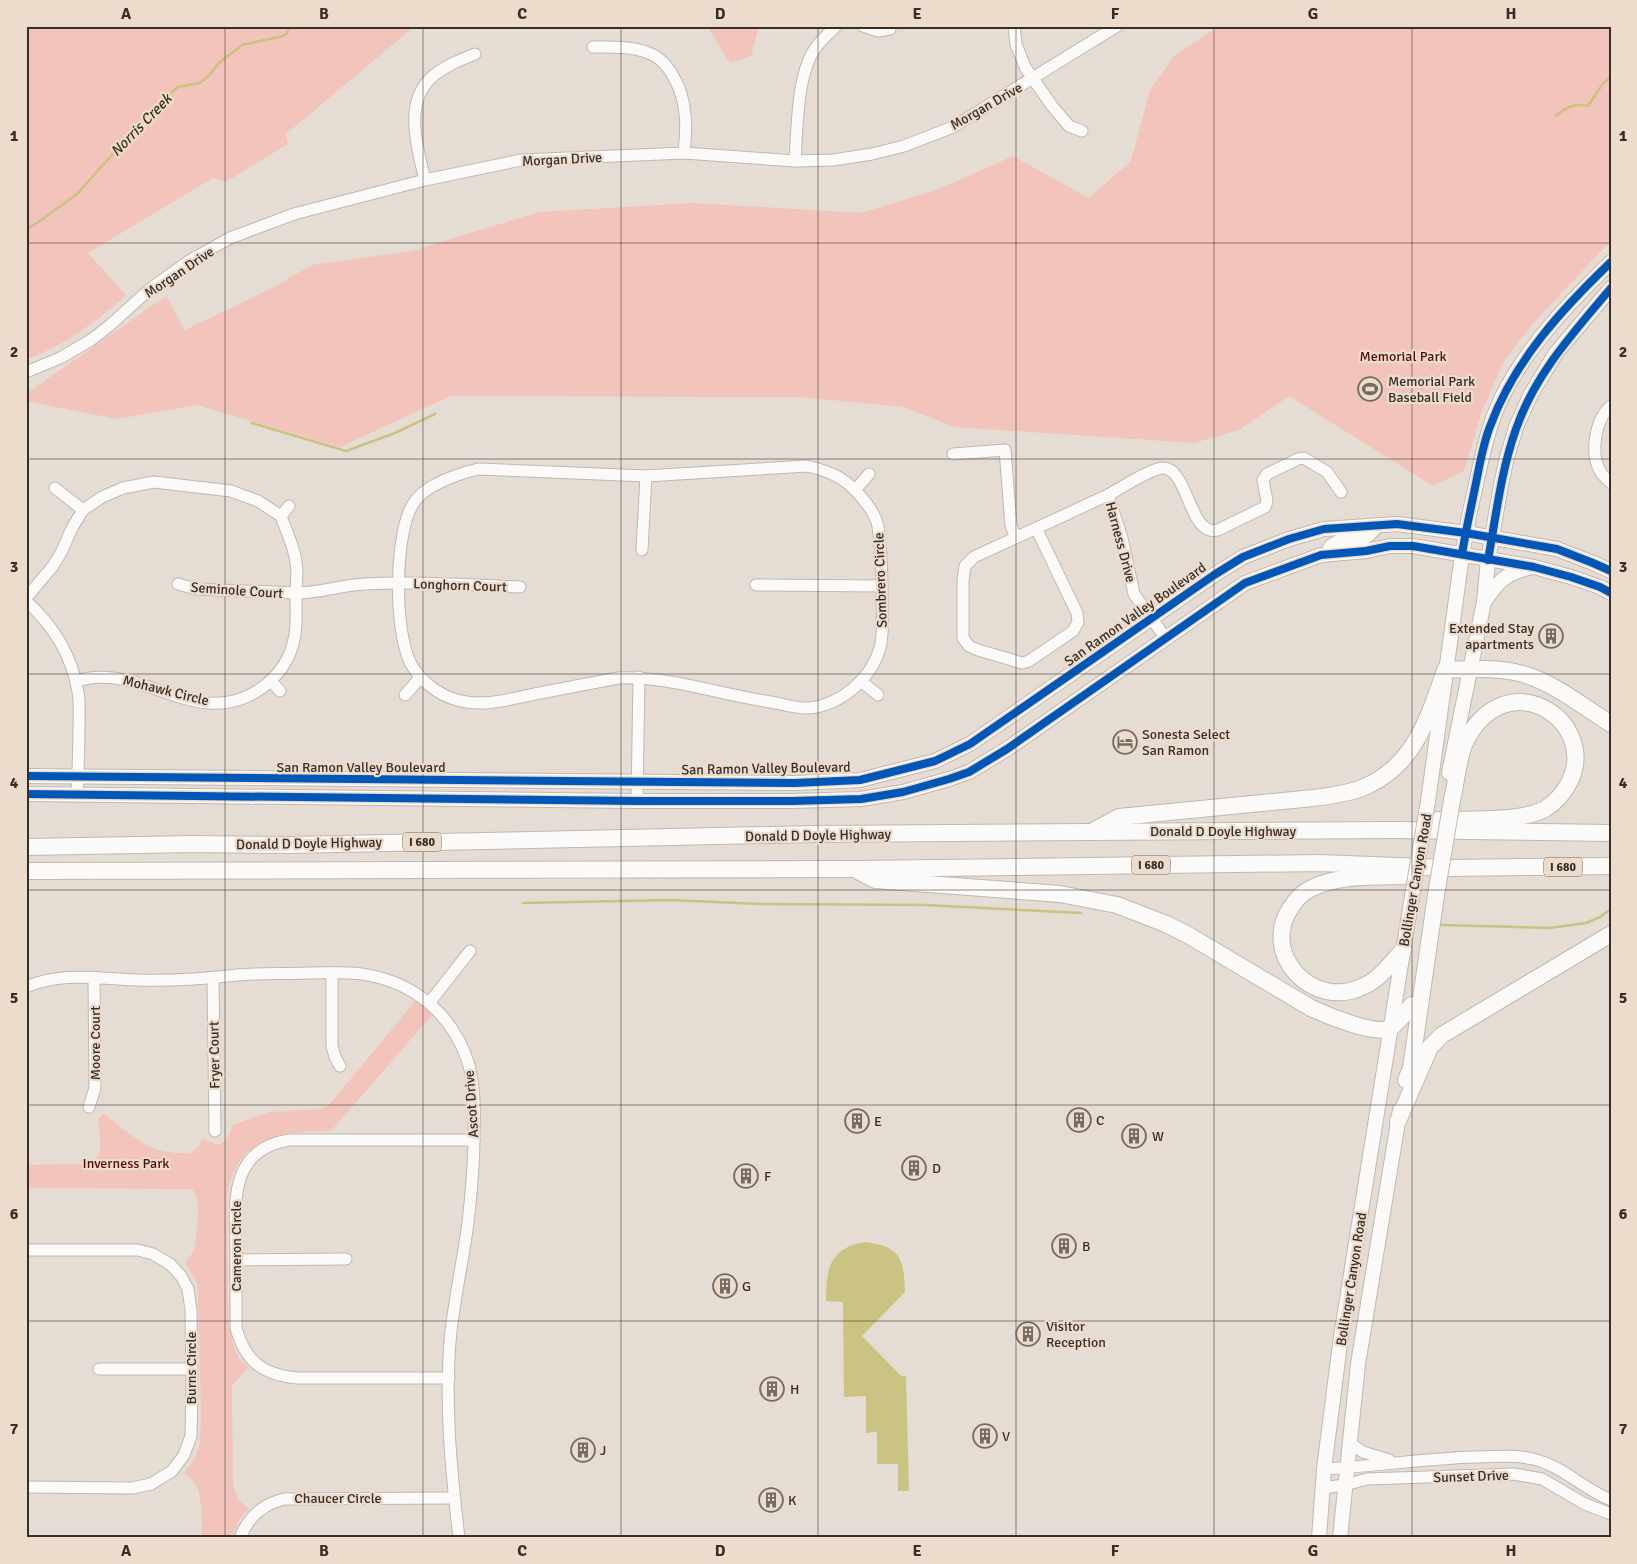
<svg xmlns="http://www.w3.org/2000/svg" width="1637" height="1564" font-family="Signika,sans-serif">
	<style>
		.green { fill: #f2c4bc }
		.water { fill: #cbc382 }
		.lines { fill: none; stroke-linecap: round; stroke-linejoin: round }
		.stream { stroke: #cbc382; stroke-width: 2.5 }
		.minor-casing { stroke: #c0b8b2; stroke-width: 13 }
		.major-casing { stroke: #c0b8b2; stroke-width: 16 }
		.highway-casing { stroke: #c0b8b2; stroke-width: 18 }
		.minor { stroke: #fbfaf8; stroke-width: 11 }
		.major { stroke: #fbfaf8; stroke-width: 14 }
		.highway { stroke: #fbfaf8; stroke-width: 16 }
		.major-bridge-casing { stroke: #c0b8b2; stroke-width: 16; stroke-linecap: butt }
		.highway-bridge-casing { stroke: #c0b8b2; stroke-width: 18; stroke-linecap: butt }
		.major-bridge { stroke: #fbfaf8; stroke-width: 14 }
		.highway-bridge { stroke: #fbfaf8; stroke-width: 16 }
		.cycleway-casing { stroke: #eddbcb; stroke-width: 11 }
		.cycleway { stroke: #0057b8; stroke-width: 8 }
		.grid { fill: none; stroke: #362f29; stroke-width: 1; stroke-opacity: 0.55 }
		.labels { text-anchor: middle; stroke-width: 4.5; stroke-linejoin: round; paint-order: stroke }
		.shield { fill: #eddbcb; stroke: #6d635a; stroke-width: 1 }
		.shield-label { font-size: 12px; font-weight: bold; fill: #362f29 }
		.street-label { font-size: 14px; fill: #362f29; stroke: #eddbcb }
		.park-label { font-size: 14px; fill: #5b0a10; stroke: #eddbcb }
		.poi-label { font-size: 14px; fill: #362f29; stroke: #eddbcb; text-anchor: start }
		.water-label { font-size: 15px; font-style: italic; fill: #39360f; stroke: #eddbcb }
		.neatline { fill: none; stroke: #362f29; stroke-width: 2 }
		.grid-label { font-size: 16px; text-anchor: middle; font-weight: bold; fill: #362f29 }
	</style>
	<rect width="100%" height="100%" fill="#e5dcd3"/>
	<g class="green">
		<path d="M26,26H415L286,134L288,144L226,182L213,178L88,253L126,295C94,324 66,344 26,360Z"/>
		<polygon points="707,26 759,26 751,56 730,63"/>
		<polygon points="1219,26 1611,26 1611,244 1606,246 1535,321 1504,361 1482,411 1464,471 1433,486 1289,396 1239,430 1194,443 955,427 904,407 801,397 451,396 340,447 197,405 117,419 26,401 26,394 166,296 185,330 276,286 312,265 412,251 539,212 693,203 861,213 937,190 1013,156 1089,198 1131,161 1150,90 1174,56"/>
		<path d="M416,1000L432,1015L331,1131C280,1130 236,1138 227,1196L228,1321L234,1348L240,1360L248,1367L232,1386L233,1486L238,1499L249,1509L241,1517L231,1538H202C202,1523 203,1493 193,1481C191,1478 187,1476 184,1473L195,1458L200,1444L201,1413L198,1293L196,1280L185,1263L193,1252L195,1247C196,1231 203,1201 192,1189L26,1188V1165L91,1164C106,1151 99,1138 98,1120L103,1113C119,1125 136,1141 155,1149C163,1152 173,1153 182,1153C192,1154 200,1149 202,1139L218,1145C227,1141 231,1134 232,1125L270,1112L321,1109L330,1104Z"/>
	</g>
	<path class="water" d="M866,1242C901,1247 904,1259 905,1292L862,1336L901,1376H906L909,1491H898V1464H877V1432L866,1433V1396L844,1397L843,1302L826,1301C826,1268 830,1247 866,1242Z"/>
	<g class="lines">
		<g class="stream">
			<path d="M1556,116C1566,107 1575,103 1588,106L1602,85L1611,76"/>
			<polyline points="26,229 37,223 77,194 155,107 178,87 200,83 209,75 219,63 242,45 283,36 286,34 291,26"/>
			<polyline points="252,423 346,451 395,433 435,414"/>
			<polyline points="523,903 670,900 760,904 924,905 1081,913"/>
			<polyline points="1442,925 1550,928 1586,923 1600,917 1611,909"/>
		</g>
		<g class="minor-casing">
			<g id="minor">
				<polyline points="863,26 878,31 890,29"/>
				<polyline points="1014,26 1016,44 1025,67 1052,106 1069,126 1082,131"/>
				<path d="M593,47C611,47 629,46 646,52C670,59 683,91 685,114C687,126 685,140 684,153"/>
				<path d="M795,161C797,131 797,78 813,52C818,42 828,35 836,26"/>
				<path d="M425,180C417,146 403,102 433,76C445,66 460,60 475,54"/>
				<polyline points="26,372 60,358 91,340 109,326 150,289 189,261 230,238 294,214 425,180 521,160 684,153 795,161 833,160 872,154 904,146 953,127 1117,26"/>
				<path d="M1611,406C1595,419 1590,453 1600,471C1602,475 1607,479 1611,483"/>
				<polyline points="953,454 1005,450 1011,525 1015,536"/>
				<path d="M807,466C834,472 849,480 866,503C871,509 876,518 878,526C879,533 879,539 880,545C882,563 882,581 882,598C882,614 884,632 880,648C871,679 841,705 809,708C797,709 783,704 771,702C720,695 670,676 618,678C592,683 566,688 540,693C513,698 485,708 457,700C439,695 420,681 411,664C394,632 394,535 413,504C424,485 458,474 478,469L646,476Z"/>
				<polyline points="55,488 83,510"/>
				<polyline points="856,489 869,474"/>
				<polyline points="281,516 289,506"/>
				<polyline points="1036,528 1077,613 1078,622 1073,631 1029,661 1022,663 978,650 969,646 963,638 963,580 965,566 974,557 1108,495"/>
				<polyline points="642,550 646,476"/>
				<path d="M178,584L196,589L296,593C320,593 342,585 365,584C416,581 468,585 520,587"/>
				<polyline points="756,585 882,586"/>
				<path d="M26,598L53,566L62,551L72,528L83,510L102,497L123,488L154,482L231,491L258,501L281,516C286,531 294,546 296,562C298,573 296,586 296,596C296,609 297,622 295,634C289,676 250,706 209,703C163,699 124,666 76,681"/>
				<path d="M26,601C53,625 72,656 78,692C80,703 79,715 79,726C79,749 78,772 77,795"/>
				<path d="M1165,637L1134,594L1122,538L1108,495C1119,489 1152,468 1163,468C1186,468 1189,525 1210,530C1212,531 1215,530 1218,530L1265,507L1267,501L1263,480L1267,474L1298,459L1304,458L1327,472L1341,492"/>
				<polyline points="271,681 280,691"/>
				<polyline points="861,681 878,695"/>
				<polyline points="405,695 420,678"/>
				<polyline points="637,801 639,677"/>
				<polyline points="332,973 332,1046 335,1057 340,1066"/>
				<polyline points="213,978 215,1131"/>
				<path d="M26,987C62,971 98,979 136,980C170,981 203,979 237,975C261,973 285,974 309,973C332,973 355,971 377,977C421,988 454,1019 468,1062C475,1085 475,1110 474,1134C474,1166 471,1198 467,1230C462,1264 455,1297 451,1331C444,1400 451,1469 459,1538"/>
				<polyline points="430,1002 470,951"/>
				<polyline points="89,1107 95,1088 94,977"/>
				<polyline points="26,1250 138,1250 153,1254 170,1264 181,1276 188,1289 191,1310 192,1388 191,1436 184,1455 172,1471 151,1484 132,1488 26,1487"/>
				<polyline points="236,1260 346,1259"/>
				<polyline points="99,1369 191,1369"/>
				<path d="M449,1378H297C263,1375 245,1361 236,1328C236,1302 236,1277 236,1251C235,1204 228,1150 289,1140H474"/>
				<polyline points="1350,1443 1363,1452 1389,1460"/>
				<path d="M1324,1469C1374,1466 1423,1459 1473,1457C1493,1457 1514,1454 1533,1459C1563,1466 1583,1489 1611,1500"/>
				<polyline points="1322,1488 1345,1485 1367,1479 1514,1474 1542,1479 1585,1504 1611,1514"/>
				<path d="M240,1538C248,1517 263,1504 284,1499L454,1498"/>
			</g>
		</g>
		<g class="major-casing">
			<g id="major">
				<path d="M1330,554V548C1339,537 1353,542 1365,537C1369,535 1373,529 1377,526"/>
				<path d="M1484,602C1498,582 1505,573 1529,568"/>
				<polyline points="1449,773 1484,602 1488,560 1501,485 1506,461 1516,427 1531,394 1556,353 1611,288"/>
				<polyline points="26,776 795,783 860,780 935,761 970,744 1214,575 1243,557 1289,539 1324,529 1397,524 1466,533 1557,549 1593,563 1611,571"/>
				<polyline points="26,794 637,801 792,801 861,799 903,792 949,779 969,772 1007,749 1245,583 1321,555 1366,551 1390,546 1413,546 1534,567 1571,577 1600,587 1611,593"/>
				<path d="M1428,801C1437,739 1445,676 1454,614C1459,575 1464,536 1473,498C1481,463 1486,430 1502,397C1528,345 1569,303 1611,262"/>
				<polyline points="1319,1538 1324,1469 1341,1336 1412,896"/>
				<polyline points="1340,1538 1358,1364 1400,1110"/>
			</g>
		</g>
		<g class="highway-casing">
			<g id="highway">
				<path d="M1437,820C1464,819 1522,822 1545,809C1556,802 1564,793 1570,781C1599,719 1503,659 1464,745C1458,760 1456,784 1452,800"/>
				<path d="M1093,831L1119,817L1313,798C1329,796 1347,794 1362,788C1414,767 1428,719 1445,670C1470,669 1494,667 1519,673C1552,681 1582,706 1611,724"/>
				<polyline points="26,847 193,844 288,845 817,834 1394,830 1611,833"/>
				<polyline points="26,871 854,869 1320,863 1448,868 1611,866"/>
				<path d="M858,871L875,880L1060,894L1117,905L1166,924L1188,935L1311,1008C1326,1015 1376,1036 1390,1028C1398,1024 1405,1012 1412,1005"/>
				<path d="M1403,950C1391,963 1380,979 1364,986C1312,1012 1258,952 1292,906C1297,898 1303,892 1312,888C1340,874 1378,877 1409,876"/>
				<polyline points="1406,1080 1411,1068 1436,895"/>
				<polyline points="1398,1121 1430,1047 1442,1035 1611,934"/>
			</g>
		</g>
		<use href="#minor" class="minor"/>
		<use href="#major" class="major"/>
		<use href="#highway" class="highway"/>
		<g class="major-bridge-casing">
			<polyline id="major-bridge" points="1412,896 1428,801"/>
		</g>
		<g class="highway-bridge-casing">
			<polyline id="highway-bridge" points="1436,895 1452,800"/>
		</g>
		<use href="#major-bridge" class="major-bridge"/>
		<use href="#highway-bridge" class="highway-bridge"/>
		<g class="cycleway-casing">
			<g id="cycleway">
				<path d="M1462,554C1466,530 1471,507 1476,483C1480,463 1483,443 1491,424C1515,360 1562,309 1611,262"/>
				<path d="M1488,560C1496,516 1501,471 1516,429C1535,374 1574,332 1611,288"/>
				<polyline points="26,776 795,783 860,780 935,761 970,744 1214,575 1243,557 1289,539 1324,529 1397,524 1466,533 1557,549 1593,563 1611,571"/>
				<polyline points="26,794 637,801 792,801 861,799 903,792 949,779 969,772 1007,749 1245,583 1321,555 1366,551 1390,546 1413,546 1534,567 1571,577 1600,587 1611,593"/>
			</g>
		</g>
		<use href="#cycleway" class="cycleway"/>
	</g>
	<path class="grid" d="M225,26V1538M423,26V1538M621,26V1538M818,26V1538M1016,26V1538M1214,26V1538M1412,26V1538M26,243H1611M26,459H1611M26,674H1611M26,890H1611M26,1105H1611M26,1321H1611"/>
	<defs>
		<g id="stadium-ring" transform="scale(1.25)"><circle r="9.5" fill="#eddbcb" stroke="#736c64" stroke-width="1.5"/><path d="M0-5a6.5 5 0 1 0 0 10a6.5 5 0 1 0 0-10ZM-3.5-1.8h7v3.6h-7Z" fill="#736c64"/></g>
		<g id="building-ring" transform="scale(1.25)"><circle r="9.5" fill="#eddbcb" stroke="#736c64" stroke-width="1.5"/><path d="M-4-6H4V6H1V3H-1V6H-4ZM-2.5-4.3h1.7v1.8h-1.7ZM.8-4.3h1.7v1.8H.8ZM-2.5-1h1.7V.8h-1.7ZM.8-1h1.7V.8H.8Z" fill="#736c64"/></g>
		<g id="hotel-ring" transform="scale(1.25)"><circle r="9.5" fill="#eddbcb" stroke="#736c64" stroke-width="1.5"/><path d="M-6-4.5h1.5V1H6V5H4.5V3h-9V5H-6ZM-4 0a1.8 1.8 0 1 1 3.6 0ZM.5 0V-2.5h3Q6-2.5 6 0Z" fill="#736c64"/></g>
	</defs>
	<g fill-rule="evenodd">
		<use href="#stadium-ring" x="1370" y="389"/>
		<use href="#building-ring" x="1551" y="636"/>
		<use href="#hotel-ring" x="1125" y="742"/>
		<use href="#building-ring" x="1079" y="1120"/>
		<use href="#building-ring" x="857" y="1121"/>
		<use href="#building-ring" x="1134" y="1136"/>
		<use href="#building-ring" x="914" y="1168"/>
		<use href="#building-ring" x="746" y="1176"/>
		<use href="#building-ring" x="1064" y="1246"/>
		<use href="#building-ring" x="725" y="1286"/>
		<use href="#building-ring" x="1028" y="1334"/>
		<use href="#building-ring" x="772" y="1389"/>
		<use href="#building-ring" x="985" y="1436"/>
		<use href="#building-ring" x="583" y="1450"/>
		<use href="#building-ring" x="771" y="1500"/>
	</g>
	<g class="labels">
		<g class="shield">
			<rect x="403" y="832.5" width="38" height="19" rx="4"/>
			<rect x="1132" y="855.5" width="38" height="19" rx="4"/>
			<rect x="1544" y="857.5" width="38" height="19" rx="4"/>
		</g>
		<g class="shield-label">
			<text x="422" y="846">I 680</text>
			<text x="1151" y="869">I 680</text>
			<text x="1563" y="871">I 680</text>
		</g>
		<g class="street-label">
			<text transform="translate(986 106) rotate(-30)" y="5">Morgan Drive</text>
			<text transform="translate(562 159) rotate(-3)" y="5">Morgan Drive</text>
			<text transform="translate(179 272) rotate(-34)" y="5">Morgan Drive</text>
			<text transform="translate(1121 542) rotate(75)" y="5">Harness Drive</text>
			<text transform="translate(880 580) rotate(-92)" y="5">Sombrero Circle</text>
			<text transform="translate(460 585) rotate(2)" y="5">Longhorn Court</text>
			<text transform="translate(237 590) rotate(4)" y="5">Seminole Court</text>
			<text transform="translate(1135 614) rotate(-35)" y="5">San Ramon Valley Boulevard</text>
			<text transform="translate(166 690) rotate(14)" y="5">Mohawk Circle</text>
			<text x="361" y="772">San Ramon Valley Boulevard</text>
			<text transform="translate(766 768) rotate(-1)" y="5">San Ramon Valley Boulevard</text>
			<text x="1223" y="836">Donald D Doyle Highway</text>
			<text transform="translate(818 835) rotate(-1)" y="5">Donald D Doyle Highway</text>
			<text transform="translate(309 843) rotate(-1)" y="5">Donald D Doyle Highway</text>
			<text transform="translate(1415 880) rotate(-80)" y="5">Bollinger Canyon Road</text>
			<text transform="translate(95 1043) rotate(-90)" y="5">Moore Court</text>
			<text transform="translate(214 1055) rotate(-91)" y="5">Fryer Court</text>
			<text transform="translate(471 1104) rotate(-94)" y="5">Ascot Drive</text>
			<text transform="translate(236 1246) rotate(-90)" y="5">Cameron Circle</text>
			<text transform="translate(1351 1279) rotate(-81)" y="5">Bollinger Canyon Road</text>
			<text transform="translate(191 1368) rotate(-90)" y="5">Burns Circle</text>
			<text transform="translate(1471 1476) rotate(-2)" y="5">Sunset Drive</text>
			<text x="338" y="1503">Chaucer Circle</text>
		</g>
		<g class="park-label">
			<text x="1403" y="361">Memorial Park</text>
			<text x="126" y="1168">Inverness Park</text>
		</g>
		<g class="poi-label">
			<text x="1388" y="386">Memorial Park<tspan x="1388" dy="16">Baseball Field</tspan></text>
			<text x="1534" y="633" text-anchor="end">Extended Stay<tspan x="1534" dy="16">apartments</tspan></text>
			<text x="1142" y="739">Sonesta Select<tspan x="1142" dy="16">San Ramon</tspan></text>
			<text x="1096" y="1125">C</text>
			<text x="874" y="1126">E</text>
			<text x="1152" y="1141">W</text>
			<text x="932" y="1173">D</text>
			<text x="764" y="1181">F</text>
			<text x="1082" y="1251">B</text>
			<text x="742" y="1291">G</text>
			<text x="1046" y="1331">Visitor<tspan x="1046" dy="16">Reception</tspan></text>
			<text x="790" y="1394">H</text>
			<text x="1002" y="1441">V</text>
			<text x="600" y="1455">J</text>
			<text x="788" y="1505">K</text>
		</g>
		<g class="water-label">
			<text transform="translate(141 125) rotate(-46)" y="5">Norris Creek</text>
		</g>
	</g>
	<rect width="1637" height="1564" fill="none" stroke="#eddbcb" stroke-width="55"/>
	<rect x="28" y="28" width="1582" height="1508" class="neatline"/>
	<g class="grid-label">
		<text x="126" y="19">A</text>
		<text x="324" y="19">B</text>
		<text x="522" y="19">C</text>
		<text x="720" y="19">D</text>
		<text x="917" y="19">E</text>
		<text x="1115" y="19">F</text>
		<text x="1313" y="19">G</text>
		<text x="1511" y="19">H</text>
		<text x="14" y="141">1</text>
		<text x="1623" y="141">1</text>
		<text x="14" y="357">2</text>
		<text x="1623" y="357">2</text>
		<text x="14" y="572">3</text>
		<text x="1623" y="572">3</text>
		<text x="14" y="788">4</text>
		<text x="1623" y="788">4</text>
		<text x="14" y="1003">5</text>
		<text x="1623" y="1003">5</text>
		<text x="14" y="1219">6</text>
		<text x="1623" y="1219">6</text>
		<text x="14" y="1434">7</text>
		<text x="1623" y="1434">7</text>
		<text x="126" y="1556">A</text>
		<text x="324" y="1556">B</text>
		<text x="522" y="1556">C</text>
		<text x="720" y="1556">D</text>
		<text x="917" y="1556">E</text>
		<text x="1115" y="1556">F</text>
		<text x="1313" y="1556">G</text>
		<text x="1511" y="1556">H</text>
	</g>
</svg>
